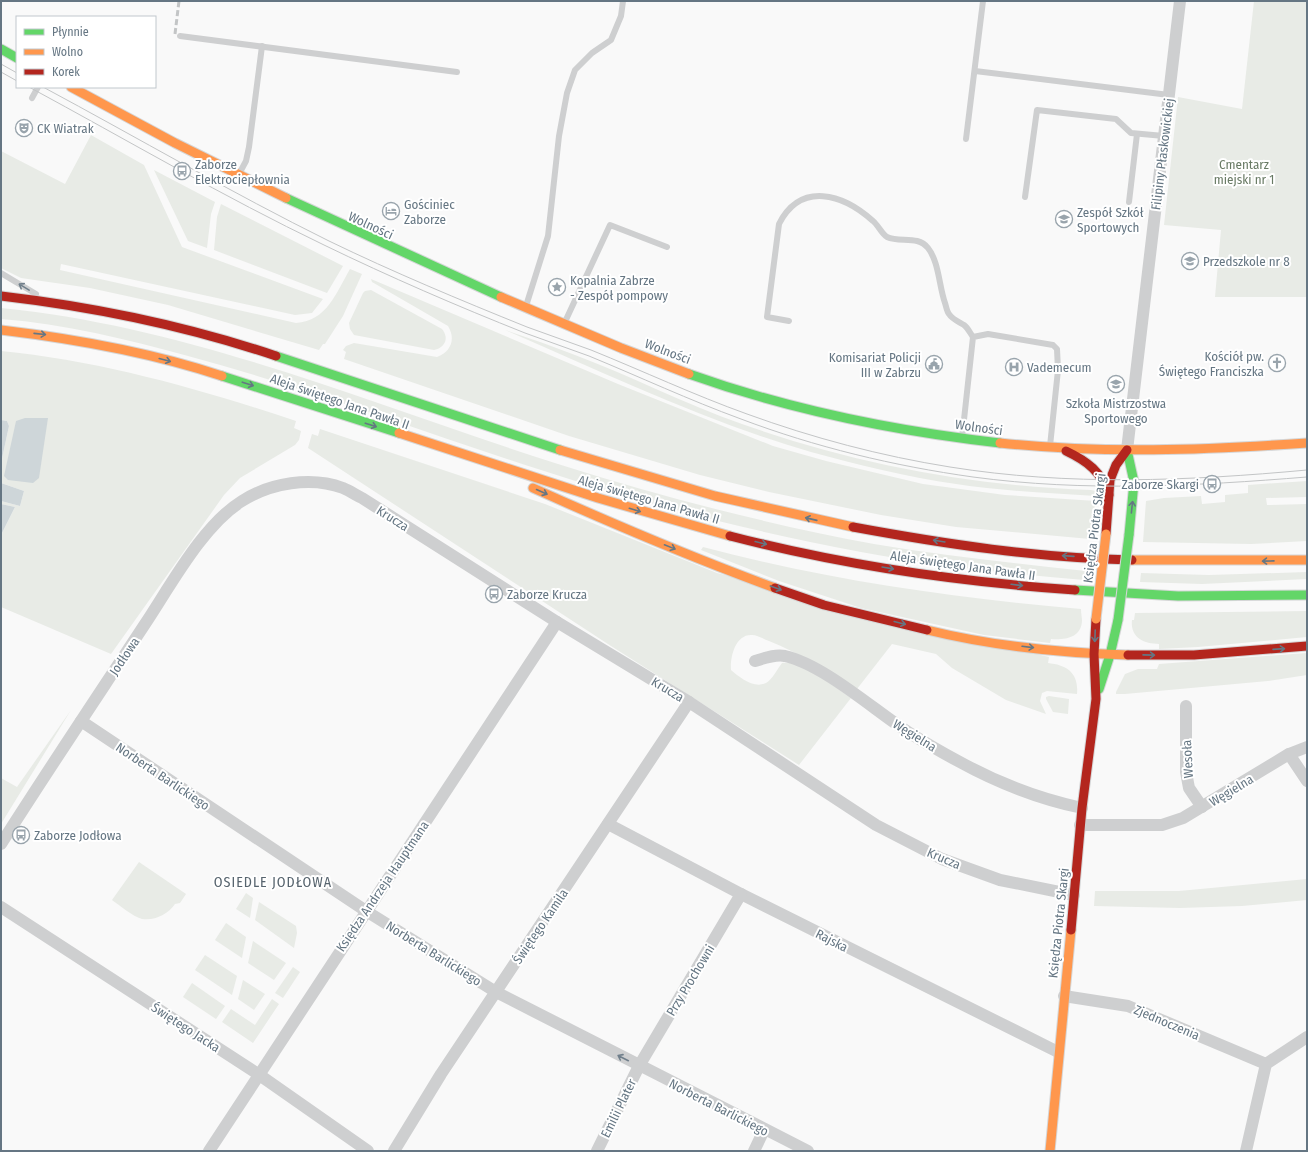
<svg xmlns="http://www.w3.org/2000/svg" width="1308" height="1152" font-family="'Fira Sans Condensed',sans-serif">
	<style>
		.green { fill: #e8ebe6 }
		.water { fill: #ced6d9 }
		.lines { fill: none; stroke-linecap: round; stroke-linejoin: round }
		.fast-casing { stroke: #d5d6d7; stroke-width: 11 }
		.slow-casing { stroke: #d5d6d7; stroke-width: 11 }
		.jam-casing { stroke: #d5d6d7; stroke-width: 11 }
		.lane { stroke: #cecfd0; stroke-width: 6 }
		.street { stroke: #cecfd0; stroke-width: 12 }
		.fast { stroke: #63d668; stroke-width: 9 }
		.slow { stroke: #ff974d; stroke-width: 9 }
		.jam { stroke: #b3261e; stroke-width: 9 }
		.tram { stroke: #c3c5c6; stroke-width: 1 }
		.rail { stroke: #c3c5c6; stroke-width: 3; stroke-dasharray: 6 3; stroke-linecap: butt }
		.fast-bridge-casing { stroke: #d5d6d7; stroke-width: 11; stroke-linecap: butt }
		.slow-bridge-casing { stroke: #d5d6d7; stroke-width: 11; stroke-linecap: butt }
		.fast-bridge { stroke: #63d668; stroke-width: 9 }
		.slow-bridge { stroke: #ff974d; stroke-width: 9 }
		.oneway { stroke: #707f8b }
		.oneway2 { stroke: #657683 }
		.labels { text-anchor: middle; stroke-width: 4; stroke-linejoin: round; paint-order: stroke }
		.poi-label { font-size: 13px; fill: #657683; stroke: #fff; text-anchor: start }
		.street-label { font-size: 13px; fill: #657683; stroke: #fff }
		.park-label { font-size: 13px; fill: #687a64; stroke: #fff }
		.neighbourhood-label { font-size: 14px; letter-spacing: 1px; fill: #57646e; stroke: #fff }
	</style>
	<rect width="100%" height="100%" fill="#f9f9f9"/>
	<g class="green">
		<polygon points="1254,1 1307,1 1307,297 1215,297 1221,230 1164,225 1178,97 1242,109"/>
		<path d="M91,135L144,165L182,247L323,299L312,313L295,315L61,264L60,270L296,323C327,321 336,293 350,269L362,274L343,316L325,344H323L319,350L168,305L90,288L21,278L1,268V151L65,184Z"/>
		<polygon points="154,170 215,202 211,214 207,248 188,241"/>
		<polygon points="221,204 343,266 327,293 214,250 217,217"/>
		<path d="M371,279L618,384L773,446L826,461L923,484L1005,495L1096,501L1090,539L956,527L881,515L769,492L700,475L569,436L344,359L346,352L343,350L346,346L354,343L437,357C451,352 456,339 448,326L372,282Z"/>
		<path d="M371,290L442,329C450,339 444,348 434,350L354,335L350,329L349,323L363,293L365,291Z"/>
		<path d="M1,308C194,327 375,406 558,464C662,497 767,524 874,544C944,556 1015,563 1086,571L1084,580C1010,574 935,566 861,552C753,532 646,504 541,470C423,432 307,388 188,356C126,339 65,324 1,319Z"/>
		<path d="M505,330C528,338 552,346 575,355C631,376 685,404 742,424C854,464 972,486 1091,490L1096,491V496C1049,493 1002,491 956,484C908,477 858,465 811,452C706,422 605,373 505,330Z"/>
		<path d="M1,351C102,361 200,389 296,421L294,428L301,431L299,440L295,445L240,478L224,495L111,654L1,607V535L15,507L1,504V501L20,506L24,491L1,483V463L9,426L7,421L1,420Z"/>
		<path d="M320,429L545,504L717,573L1049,657L1048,663C1067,665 1079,673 1077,694L1047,691L1042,693L1040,701L1046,714L1006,700L952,668L936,654L892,644L857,689C828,671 801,654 769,641C764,639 757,635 752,635C735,634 730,658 731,670C739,677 754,689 766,683C772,680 778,668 782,663C803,660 834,687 851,698L799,765L611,646L308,448L312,434L318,436Z"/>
		<polygon points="1307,481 1307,497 1266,498 1267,505 1307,504 1307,541 1251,544 1143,542 1146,501 1164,498 1201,496 1202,504 1225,502 1225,495 1248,493 1248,485"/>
		<path d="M703,547C827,580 953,598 1081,609C1081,614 1082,617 1082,621C1081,638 1065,640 1051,639L1050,643L984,635L861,608L779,581L701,550Z"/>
		<polygon points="1307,572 1307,579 1202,584 1140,582 1141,573 1209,575"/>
		<path d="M1307,611V637L1198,647L1159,649V644C1143,644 1130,637 1132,620H1134L1135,613Z"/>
		<polygon points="1307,653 1307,675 1268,681 1125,694 1116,694 1116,692 1125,674 1138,669 1157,669 1159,664"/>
		<polygon points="1049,696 1069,699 1068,714 1053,712 1046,699 1046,697"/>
		<polygon points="71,710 1,824 1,778 17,787"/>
		<path d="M139,862L186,894L180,903L175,904C168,914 155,921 142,919C134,917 119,905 112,900Z"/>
		<polygon points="1307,879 1307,900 1242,906 1180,908 1094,906 1095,891 1179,891"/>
		<polygon points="246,893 253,898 250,918 236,909"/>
		<polygon points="259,902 296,926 297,933 294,948 255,920"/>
		<polygon points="226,923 246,937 242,958 215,940"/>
		<polygon points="253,941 286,963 274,980 248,963"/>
		<polygon points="205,955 237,976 232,995 195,970"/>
		<polygon points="293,967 300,972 283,998 275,993"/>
		<polygon points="243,980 265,994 254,1010 238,999"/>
		<polygon points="192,983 225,1006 216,1019 183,997"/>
		<polygon points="272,999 279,1004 253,1043 222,1022 231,1009 255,1025"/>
	</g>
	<g class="water">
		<polygon points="25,418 48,418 39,478 33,483 8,480 4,476 16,421"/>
		<polygon points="1,420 7,421 9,426 1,463"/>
		<polygon points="1,483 24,491 20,506 1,501"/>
		<polygon points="1,504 15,507 1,535"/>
	</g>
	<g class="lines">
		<g class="fast-casing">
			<g id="fast">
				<polyline points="1,49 17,58"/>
				<polyline points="286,198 501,297"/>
				<polyline points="276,356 560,450"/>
				<path d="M689,374C790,410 894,431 1000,443"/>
				<polyline points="222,376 399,433"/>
				<polyline points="1127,450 1134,482 1129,535"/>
				<polyline points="1075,590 1178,596 1307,595"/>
				<polyline points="1099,689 1110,655 1118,620"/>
			</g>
		</g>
		<g class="slow-casing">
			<g id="slow">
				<polyline points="71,87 175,143 286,198"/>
				<polyline points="501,297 621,348 689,374"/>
				<path d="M1,330C76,339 150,352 222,376"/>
				<polyline points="399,433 598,498 730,536"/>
				<path d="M1000,443C1102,454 1205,450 1307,443"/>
				<polyline points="560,450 715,496 853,527"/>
				<path d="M533,488C613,524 693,558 775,588"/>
				<polyline points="1132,560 1307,560"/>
				<path d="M927,630C992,646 1061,653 1128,655"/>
				<polyline points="1050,1151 1071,930"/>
			</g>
		</g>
		<g class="jam-casing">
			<g id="jam">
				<path d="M1,296C95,307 187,326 276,356"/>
				<path d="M1066,451C1087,461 1102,472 1109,495"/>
				<path d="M853,527C945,544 1038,558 1132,560"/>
				<polyline points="1106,534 1110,480 1116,465 1127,450"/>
				<path d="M730,536C842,565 959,582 1075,590"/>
				<polyline points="775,588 824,605 927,630"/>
				<polyline points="1128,655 1194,655 1307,646"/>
				<polyline points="1071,930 1082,808 1096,699 1094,654 1096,619"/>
			</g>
		</g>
		<g class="lane">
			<polyline points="180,36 457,72"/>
			<polyline points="975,71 1169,95"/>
			<polyline points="32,98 38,87"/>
			<polyline points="966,139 983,1"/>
			<polyline points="239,174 246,161 249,147 262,46"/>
			<polyline points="1025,197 1037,110 1116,119 1131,133 1164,136"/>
			<polyline points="1129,202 1137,134"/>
			<polyline points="1,273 36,294"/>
			<polyline points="526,306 548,236 559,136 567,93 575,70 592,53 611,40 621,16 623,1"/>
			<path d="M789,321L767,317L779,224C801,181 843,194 873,221C878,225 882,234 887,237C900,243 918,235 928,248C939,262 939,286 945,303C946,306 947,312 949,314C952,319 959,322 964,325C968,328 970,333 973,337"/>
			<polyline points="564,324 610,225 667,247"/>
			<polyline points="962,438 973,337 988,334 1053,345 1057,349 1058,370 1050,446"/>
		</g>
		<g class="street">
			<polyline points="1127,450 1180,1"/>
			<path d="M755,661C765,658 775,654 785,656C824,665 874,710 908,732C924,742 941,752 958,761C996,782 1039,799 1082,808"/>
			<polyline points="1186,706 1186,772 1189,788 1202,807"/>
			<polyline points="81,721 366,911 496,992 808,1151"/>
			<polyline points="1289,754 1307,781"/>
			<polyline points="608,824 741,894 1058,1052"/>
			<polyline points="1080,825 1162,825 1183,818 1289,754 1307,747"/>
			<path d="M1,844C48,770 97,697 145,624C171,585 203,525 242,501C270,483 311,476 343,488C350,491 356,495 362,498L557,622L689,702L876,825L942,859L1000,880L1074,895"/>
			<polyline points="1,907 258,1074 368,1151"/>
			<polyline points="1064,996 1128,1006 1266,1064"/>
			<polyline points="209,1151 557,622"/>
			<polyline points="394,1151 441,1074 689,702"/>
			<polyline points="597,1151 639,1066 741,894"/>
			<polyline points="754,1151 764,1130"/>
			<polyline points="1246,1151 1266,1064 1307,1037"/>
		</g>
		<use href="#fast" class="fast"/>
		<use href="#slow" class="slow"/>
		<use href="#jam" class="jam"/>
		<g class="tram">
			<polyline points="1,64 17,73"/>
			<polyline points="1,72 17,81"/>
			<path d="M29,87C127,140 224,197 324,245C390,277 457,306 525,333C546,341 568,348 589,356C640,377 689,400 741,419C815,447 894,466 973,477C1084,492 1195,486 1307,477"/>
			<path d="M43,87C138,138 232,193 329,241C393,272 460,300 527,327C548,335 570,342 591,350C643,371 694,395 747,414C813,438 881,456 950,467C1068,486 1188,481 1307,470"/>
		</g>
		<polyline class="rail" points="175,34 179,1"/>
		<g class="fast-bridge-casing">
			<polyline id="fast-bridge" points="1118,620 1129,535"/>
		</g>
		<g class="slow-bridge-casing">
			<polyline id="slow-bridge" points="1096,619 1106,534"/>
		</g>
		<use href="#fast-bridge" class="fast-bridge"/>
		<use href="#slow-bridge" class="slow-bridge"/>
	</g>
	<defs><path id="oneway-shaft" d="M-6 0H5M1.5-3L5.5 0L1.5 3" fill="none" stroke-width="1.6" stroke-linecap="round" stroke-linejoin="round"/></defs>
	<g class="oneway">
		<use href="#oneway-shaft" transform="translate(24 287) rotate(-149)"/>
		<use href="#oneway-shaft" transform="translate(623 1058) rotate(-153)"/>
	</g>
	<g class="oneway2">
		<use href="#oneway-shaft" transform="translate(40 334) rotate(6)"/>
		<use href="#oneway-shaft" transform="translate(165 360) rotate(15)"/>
		<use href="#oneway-shaft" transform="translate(248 384) rotate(18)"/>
		<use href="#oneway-shaft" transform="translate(371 425) rotate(18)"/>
		<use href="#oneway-shaft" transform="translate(542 492) rotate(24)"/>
		<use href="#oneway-shaft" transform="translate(1132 507) rotate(-84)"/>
		<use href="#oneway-shaft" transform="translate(635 510) rotate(17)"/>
		<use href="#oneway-shaft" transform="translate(811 519) rotate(-167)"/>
		<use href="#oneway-shaft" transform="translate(939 541) rotate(-171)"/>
		<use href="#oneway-shaft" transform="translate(761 543) rotate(14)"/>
		<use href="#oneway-shaft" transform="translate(670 547) rotate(22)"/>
		<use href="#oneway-shaft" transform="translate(1068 556) rotate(-176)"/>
		<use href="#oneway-shaft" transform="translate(1268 561) rotate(179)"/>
		<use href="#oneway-shaft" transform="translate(888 568) rotate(10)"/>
		<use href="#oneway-shaft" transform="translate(1017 585) rotate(7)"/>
		<use href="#oneway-shaft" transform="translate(776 588) rotate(20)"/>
		<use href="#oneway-shaft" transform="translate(900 623) rotate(14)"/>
		<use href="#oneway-shaft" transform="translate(1095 636) rotate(92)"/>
		<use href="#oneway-shaft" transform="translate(1028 647) rotate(7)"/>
		<use href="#oneway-shaft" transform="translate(1279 649) rotate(-4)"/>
		<use href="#oneway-shaft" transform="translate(1149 655) rotate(1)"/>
	</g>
	<defs>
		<g id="theatre-ring" transform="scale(0.9)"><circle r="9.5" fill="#fff" stroke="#99a4ac" stroke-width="1.5"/><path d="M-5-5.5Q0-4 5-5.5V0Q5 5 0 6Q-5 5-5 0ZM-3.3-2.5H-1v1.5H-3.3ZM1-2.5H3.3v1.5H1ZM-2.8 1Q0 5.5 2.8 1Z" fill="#99a4ac"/></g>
		<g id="bus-ring" transform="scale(0.9)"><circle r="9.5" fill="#fff" stroke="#99a4ac" stroke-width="1.5"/><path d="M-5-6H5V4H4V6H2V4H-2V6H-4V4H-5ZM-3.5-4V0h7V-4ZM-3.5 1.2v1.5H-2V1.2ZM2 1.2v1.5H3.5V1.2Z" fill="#99a4ac"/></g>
		<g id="hotel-ring" transform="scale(0.9)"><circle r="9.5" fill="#fff" stroke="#99a4ac" stroke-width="1.5"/><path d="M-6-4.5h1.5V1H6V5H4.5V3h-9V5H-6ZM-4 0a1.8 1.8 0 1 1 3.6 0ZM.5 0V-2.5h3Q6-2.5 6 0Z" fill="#99a4ac"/></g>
		<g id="school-ring" transform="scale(0.9)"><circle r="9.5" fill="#fff" stroke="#99a4ac" stroke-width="1.5"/><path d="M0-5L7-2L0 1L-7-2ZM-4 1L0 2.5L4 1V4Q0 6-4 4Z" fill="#99a4ac"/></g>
		<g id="sight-ring" transform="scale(0.9)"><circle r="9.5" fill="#fff" stroke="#99a4ac" stroke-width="1.5"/><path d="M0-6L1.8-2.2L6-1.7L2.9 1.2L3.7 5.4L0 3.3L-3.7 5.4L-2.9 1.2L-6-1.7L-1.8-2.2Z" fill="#99a4ac"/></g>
		<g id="church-ring" transform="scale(0.9)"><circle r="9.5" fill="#fff" stroke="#99a4ac" stroke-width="1.5"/><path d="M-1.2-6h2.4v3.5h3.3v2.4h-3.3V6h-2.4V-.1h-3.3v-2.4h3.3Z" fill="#99a4ac"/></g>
		<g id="civic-ring" transform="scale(0.9)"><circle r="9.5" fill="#fff" stroke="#99a4ac" stroke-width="1.5"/><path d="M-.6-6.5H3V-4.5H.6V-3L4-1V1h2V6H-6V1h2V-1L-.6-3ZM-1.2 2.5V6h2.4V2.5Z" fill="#99a4ac"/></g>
		<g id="hospital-ring" transform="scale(0.9)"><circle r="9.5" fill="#fff" stroke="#99a4ac" stroke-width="1.5"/><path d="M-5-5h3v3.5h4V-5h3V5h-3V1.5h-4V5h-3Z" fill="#99a4ac"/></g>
	</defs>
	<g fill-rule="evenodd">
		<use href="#theatre-ring" x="24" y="128"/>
		<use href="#bus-ring" x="182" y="171"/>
		<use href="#hotel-ring" x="391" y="211"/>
		<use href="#school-ring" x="1064" y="219"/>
		<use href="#school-ring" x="1190" y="261"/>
		<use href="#sight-ring" x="557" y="287"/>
		<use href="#church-ring" x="1277" y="363"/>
		<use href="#civic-ring" x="934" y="364"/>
		<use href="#hospital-ring" x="1014" y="367"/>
		<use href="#school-ring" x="1116" y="384"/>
		<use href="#bus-ring" x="1212" y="484"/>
		<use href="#bus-ring" x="494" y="594"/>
		<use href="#bus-ring" x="21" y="835"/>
	</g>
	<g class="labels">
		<g class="poi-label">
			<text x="37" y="133">CK Wiatrak</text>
			<text x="195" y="169">Zaborze<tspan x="195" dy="15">Elektrociepłownia</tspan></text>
			<text x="404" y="209">Gościniec<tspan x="404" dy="15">Zaborze</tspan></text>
			<text x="1077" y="217">Zespół Szkół<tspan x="1077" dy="15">Sportowych</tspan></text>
			<text x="1203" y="266">Przedszkole nr 8</text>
			<text x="570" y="285">Kopalnia Zabrze<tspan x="570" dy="15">- Zespół pompowy</tspan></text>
			<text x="1264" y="361" text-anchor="end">Kościół pw.<tspan x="1264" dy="15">Świętego Franciszka</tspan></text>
			<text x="921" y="362" text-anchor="end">Komisariat Policji<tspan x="921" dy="15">III w Zabrzu</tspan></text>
			<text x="1027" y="372">Vademecum</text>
			<text x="1116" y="408" text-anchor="middle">Szkoła Mistrzostwa<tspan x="1116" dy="15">Sportowego</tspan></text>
			<text x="1199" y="489" text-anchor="end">Zaborze Skargi</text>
			<text x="507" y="599">Zaborze Krucza</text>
			<text x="34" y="840">Zaborze Jodłowa</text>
		</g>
		<g class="street-label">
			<text transform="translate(1162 154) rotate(-83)" y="5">Filipiny Płaskowickiej</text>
			<text transform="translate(371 225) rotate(25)" y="5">Wolności</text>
			<text transform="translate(668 351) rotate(21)" y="5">Wolności</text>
			<text transform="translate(340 401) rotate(19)" y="5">Aleja świętego Jana Pawła II</text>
			<text transform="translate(979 427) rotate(8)" y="5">Wolności</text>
			<text transform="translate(649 499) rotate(16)" y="5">Aleja świętego Jana Pawła II</text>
			<text transform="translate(393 518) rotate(32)" y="5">Krucza</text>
			<text transform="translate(1094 528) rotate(-83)" y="5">Księdza Piotra Skargi</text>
			<text transform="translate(963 565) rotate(8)" y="5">Aleja świętego Jana Pawła II</text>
			<text transform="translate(124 656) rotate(-56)" y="5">Jodłowa</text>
			<text transform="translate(668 689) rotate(31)" y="5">Krucza</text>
			<text transform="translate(915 735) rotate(32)" y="5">Węgielna</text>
			<text transform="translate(1187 759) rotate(-93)" y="5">Wesoła</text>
			<text transform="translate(163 776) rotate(34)" y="5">Norberta Barlickiego</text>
			<text transform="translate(1231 790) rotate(-31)" y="5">Węgielna</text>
			<text transform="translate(944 858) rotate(23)" y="5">Krucza</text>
			<text transform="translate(382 886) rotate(-56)" y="5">Księdza Andrzeja Hauptmana</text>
			<text transform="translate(1058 923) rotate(-84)" y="5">Księdza Piotra Skargi</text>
			<text transform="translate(540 926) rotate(-56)" y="5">Świętego Kamila</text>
			<text transform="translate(832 940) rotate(27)" y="5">Rajska</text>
			<text transform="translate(434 953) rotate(32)" y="5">Norberta Barlickiego</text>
			<text transform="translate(690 980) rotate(-59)" y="5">Przy Prochowni</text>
			<text transform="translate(1167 1022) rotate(23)" y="5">Zjednoczenia</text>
			<text transform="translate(186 1027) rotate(33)" y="5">Świętego Jacka</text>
			<text transform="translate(719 1107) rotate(27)" y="5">Norberta Barlickiego</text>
			<text transform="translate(618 1108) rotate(-64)" y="5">Emilii Plater</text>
		</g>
		<g class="park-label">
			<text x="1244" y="169">Cmentarz<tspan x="1244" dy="15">miejski nr 1</tspan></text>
		</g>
		<g class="neighbourhood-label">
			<text x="273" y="887">OSIEDLE JODŁOWA</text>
		</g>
	</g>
	<rect width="1308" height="1152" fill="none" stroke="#657683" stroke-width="4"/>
	<rect x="16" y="16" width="140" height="72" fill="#ffffff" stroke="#c1c8cd"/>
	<rect x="24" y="29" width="20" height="6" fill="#63d668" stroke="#c1c8cd"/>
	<text x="52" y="36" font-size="12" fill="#657683">Płynnie</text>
	<rect x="24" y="49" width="20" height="6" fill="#ff974d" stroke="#c1c8cd"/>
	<text x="52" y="56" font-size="12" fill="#657683">Wolno</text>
	<rect x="24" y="69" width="20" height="6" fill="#b3261e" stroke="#c1c8cd"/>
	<text x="52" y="76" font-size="12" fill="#657683">Korek</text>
</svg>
